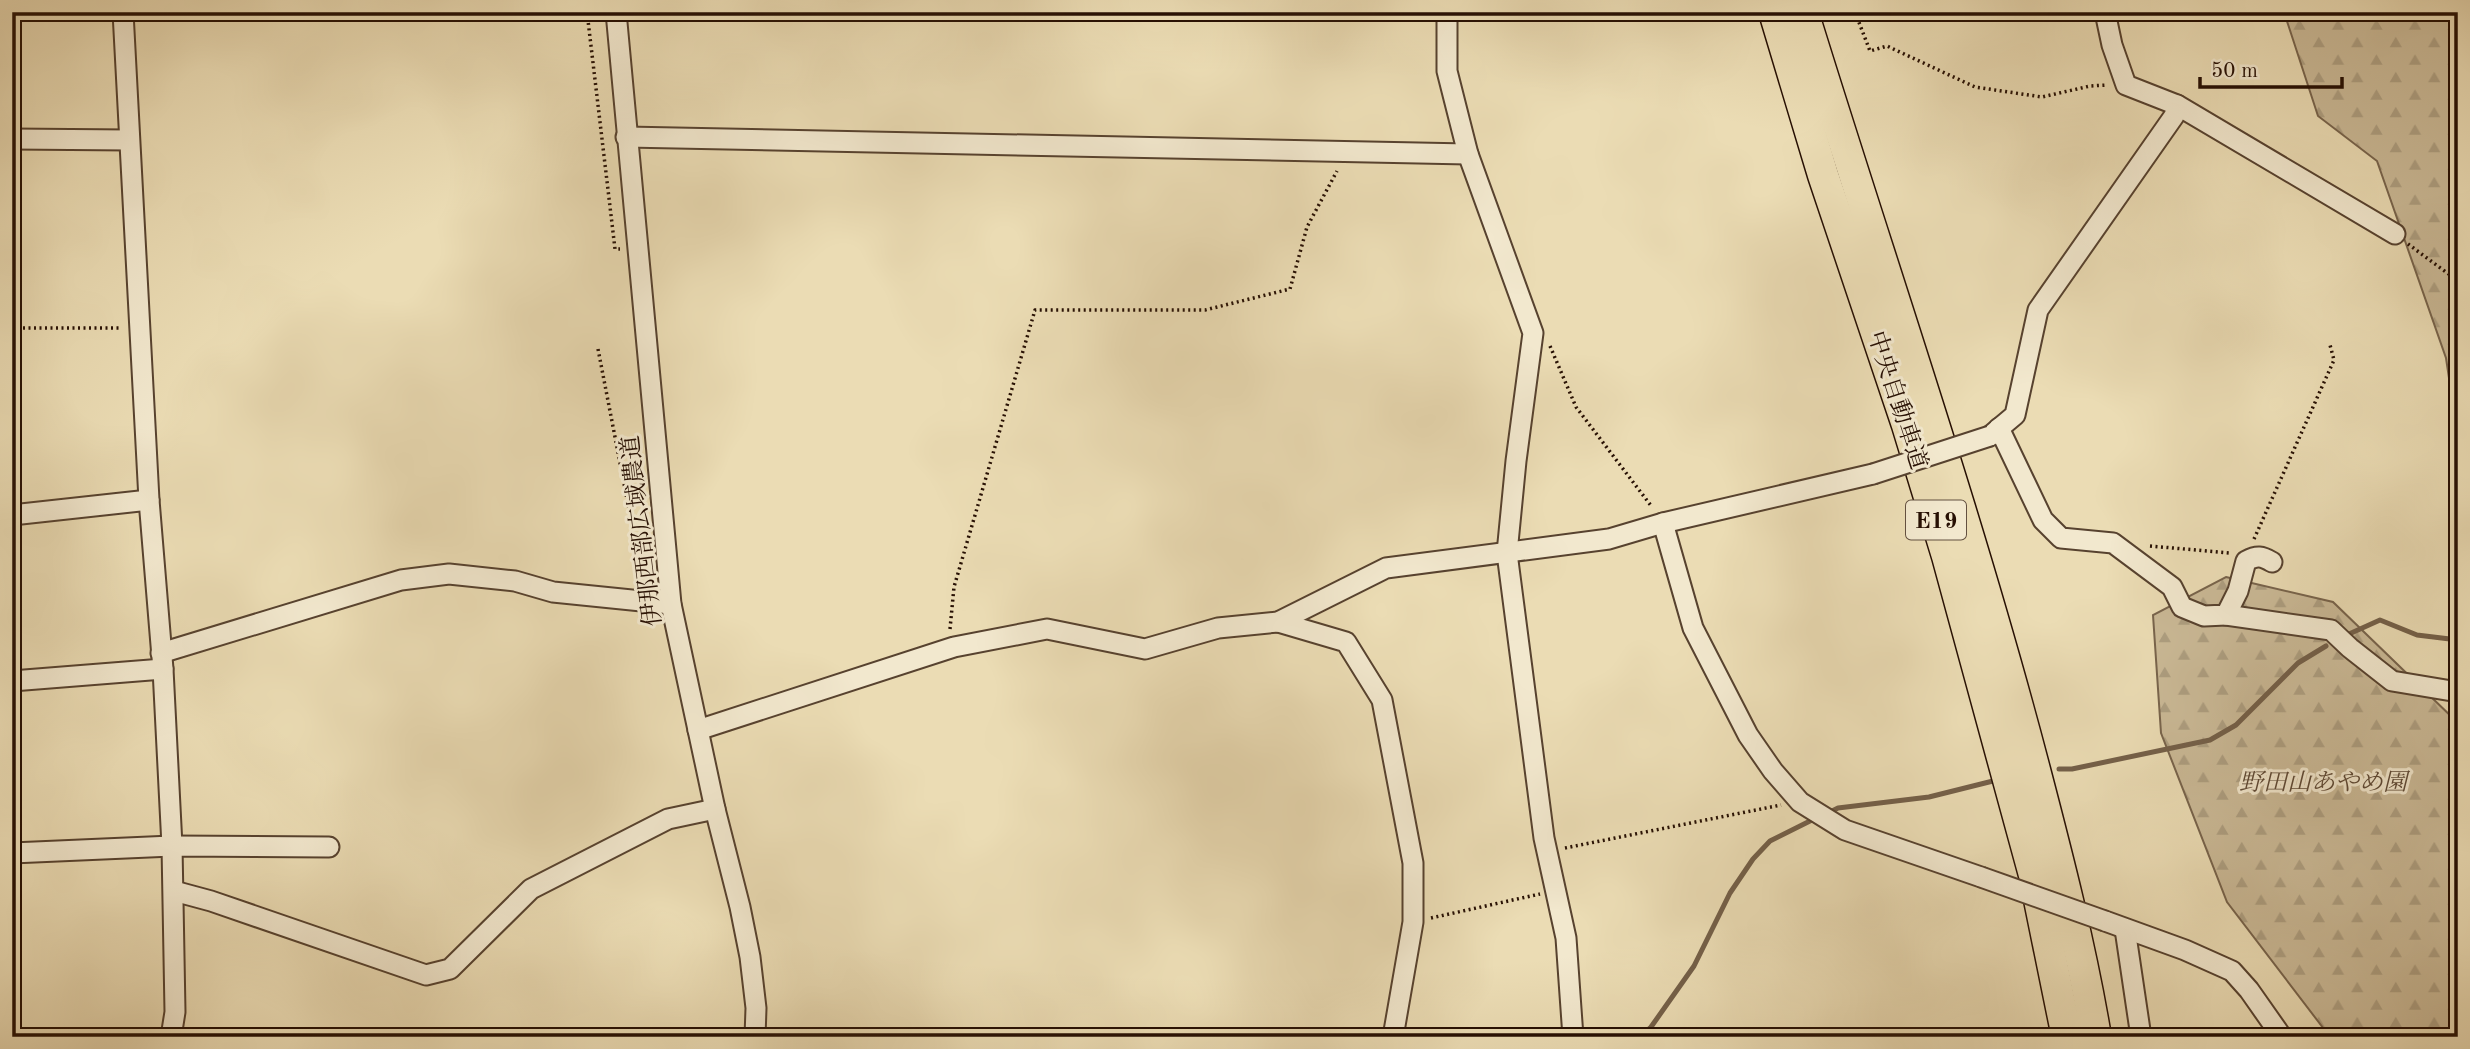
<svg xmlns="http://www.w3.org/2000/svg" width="2470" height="1049" font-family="'Old Standard TT','Noto Serif JP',serif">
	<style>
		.forest { fill: url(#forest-firs); stroke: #78644c; stroke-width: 2 }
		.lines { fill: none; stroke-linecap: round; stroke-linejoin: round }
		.stream { stroke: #746049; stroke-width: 5 }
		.minor-casing { stroke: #57422f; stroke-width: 23 }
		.highway-casing { stroke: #260f03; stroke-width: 33 }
		.path { stroke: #260f03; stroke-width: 3.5; stroke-dasharray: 2 3.5; stroke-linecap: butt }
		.minor { stroke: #f2e8ce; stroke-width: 19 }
		.highway { stroke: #ebdcb4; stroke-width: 30 }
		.minor-bridge-casing { stroke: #57422f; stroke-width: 23; stroke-linecap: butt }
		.minor-bridge { stroke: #f2e8ce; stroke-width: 19 }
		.labels { text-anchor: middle; stroke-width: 6; stroke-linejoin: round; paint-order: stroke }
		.shield { fill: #f2e8ce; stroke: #635040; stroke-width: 2 }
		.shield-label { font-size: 23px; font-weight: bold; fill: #260f03 }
		.street-label { font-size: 24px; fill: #260f03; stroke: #f2e8ce }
		.park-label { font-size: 24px; font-style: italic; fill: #5f4a36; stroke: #f2e8ce }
	</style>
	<defs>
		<pattern id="forest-firs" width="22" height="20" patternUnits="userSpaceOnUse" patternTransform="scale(1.75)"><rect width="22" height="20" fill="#cab996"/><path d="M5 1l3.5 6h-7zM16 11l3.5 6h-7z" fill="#ad9e80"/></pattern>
	</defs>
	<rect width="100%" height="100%" fill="#ebdcb4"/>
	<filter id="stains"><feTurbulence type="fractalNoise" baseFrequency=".00286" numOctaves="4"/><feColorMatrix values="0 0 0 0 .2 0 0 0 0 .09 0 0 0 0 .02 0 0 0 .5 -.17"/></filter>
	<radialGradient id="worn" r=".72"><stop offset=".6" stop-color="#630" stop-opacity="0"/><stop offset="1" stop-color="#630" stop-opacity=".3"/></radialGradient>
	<g class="forest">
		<polygon points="2284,12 2458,12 2458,438 2446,358 2377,161 2318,116"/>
		<polygon points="2226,577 2333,602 2458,723 2458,1037 2330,1037 2227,902 2161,733 2153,615"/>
	</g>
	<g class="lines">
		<g class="stream">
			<polyline points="2349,634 2380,620 2417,635 2458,640"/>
			<polyline points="2059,769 2072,769 2210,740 2236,725 2298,663 2326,646"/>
			<polyline points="1828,813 1838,808 1929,797 1993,781"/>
			<polyline points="1640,1037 1651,1027 1694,966 1730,893 1753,859 1770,841 1816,818"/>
		</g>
		<g class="minor-casing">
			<g id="minor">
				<polyline points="123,12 149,500 163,669 172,846 175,1012 171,1037"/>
				<polyline points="616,12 671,604 715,809 740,907 750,957 756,1008 755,1037"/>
				<polyline points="1447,12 1447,71 1468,154 1533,333 1516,461 1507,553 1544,838 1566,938 1573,1037"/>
				<polyline points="2457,12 2458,16"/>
				<polyline points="2177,105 2395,234"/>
				<polyline points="626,137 1468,154"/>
				<polyline points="12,139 129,140"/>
				<path d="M1999,428L2043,520L2061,538L2113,543L2172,587L2182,607L2204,616L2226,615L2238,591L2246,561C2257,555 2262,556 2272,562"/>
				<polyline points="1990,436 2015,415 2038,310 2174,116 2177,105 2126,85 2112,45 2105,12"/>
				<polyline points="12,515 149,500"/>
				<polyline points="1663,523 1693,628 1748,735 1773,771 1800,802 1845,830 1981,877"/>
				<polyline points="2226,615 2331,630 2350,648 2392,681 2458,692"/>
				<polyline points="1278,622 1346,642 1382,700 1413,863 1413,922 1393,1037"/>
				<polyline points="161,653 401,580 449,574 515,581 553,592 671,604"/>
				<polyline points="12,681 163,669"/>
				<polyline points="698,730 954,647 1047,629 1145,649 1218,628 1278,622 1386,568 1609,539 1663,523 1873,474"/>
				<polyline points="12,853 172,846 329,847"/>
				<polyline points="174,891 211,901 426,975 450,969 531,889 668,819 715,809"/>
				<polyline points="2105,921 2185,950 2232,971 2249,990 2282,1037"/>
				<polyline points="2125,929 2141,1037"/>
			</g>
		</g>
		<g class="highway-casing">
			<g id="highway">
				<polyline points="1774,12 1823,175 1907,425 1947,556 2034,875 2067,1037"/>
				<path d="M1803,12C1881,265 1968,514 2035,770C2058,858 2081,947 2096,1037"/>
			</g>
		</g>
		<g class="path">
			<polyline points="587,12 615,249 620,249"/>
			<polyline points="1698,12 1726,15 1734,12"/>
			<polyline points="1855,12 1870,51 1887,46 1975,87 2042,97 2090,86 2107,85"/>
			<polyline points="2408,244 2450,275 2458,285"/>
			<polyline points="12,328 122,328"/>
			<polyline points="1550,346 1576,407 1652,507"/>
			<polyline points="598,349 643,582"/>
			<polyline points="2254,539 2334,360 2330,345"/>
			<polyline points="2150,546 2230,553"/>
			<polyline points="950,629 954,587 1035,310 1205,310 1290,289 1307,227 1337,171"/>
			<polyline points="1565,848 1781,805"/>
			<polyline points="1431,918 1540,894"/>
		</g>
		<use href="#minor" class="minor"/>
		<use href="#highway" class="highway"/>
		<g class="minor-bridge-casing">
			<g id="minor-bridge">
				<polyline points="1873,474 1990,436"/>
				<polyline points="1981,877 2105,921"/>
			</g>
		</g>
		<use href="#minor-bridge" class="minor-bridge"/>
	</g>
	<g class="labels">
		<rect class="shield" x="1906" y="500.5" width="60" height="39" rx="5"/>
		<g class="shield-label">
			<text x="1936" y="528">E19</text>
		</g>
		<g class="street-label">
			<text transform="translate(1898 400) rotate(72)" y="8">中央自動車道</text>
			<text transform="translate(641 531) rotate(-97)" y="8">伊那西部広域農道</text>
		</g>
		<g class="park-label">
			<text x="2323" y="790">野田山あやめ園</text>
		</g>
	</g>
	<rect width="2470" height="1049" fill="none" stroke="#ebdcb4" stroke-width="42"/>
	<rect x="14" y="14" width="2442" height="1021" fill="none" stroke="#260f03" stroke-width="3.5"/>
	<rect x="21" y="21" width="2428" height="1007" fill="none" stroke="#260f03" stroke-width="2"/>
	<path d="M2200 77v10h142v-10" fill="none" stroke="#260f03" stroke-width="3.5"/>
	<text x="2211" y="77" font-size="21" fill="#260f03" stroke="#f2e8ce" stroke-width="5" paint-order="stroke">50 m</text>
	<rect width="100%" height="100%" filter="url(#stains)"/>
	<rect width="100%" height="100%" fill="url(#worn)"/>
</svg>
